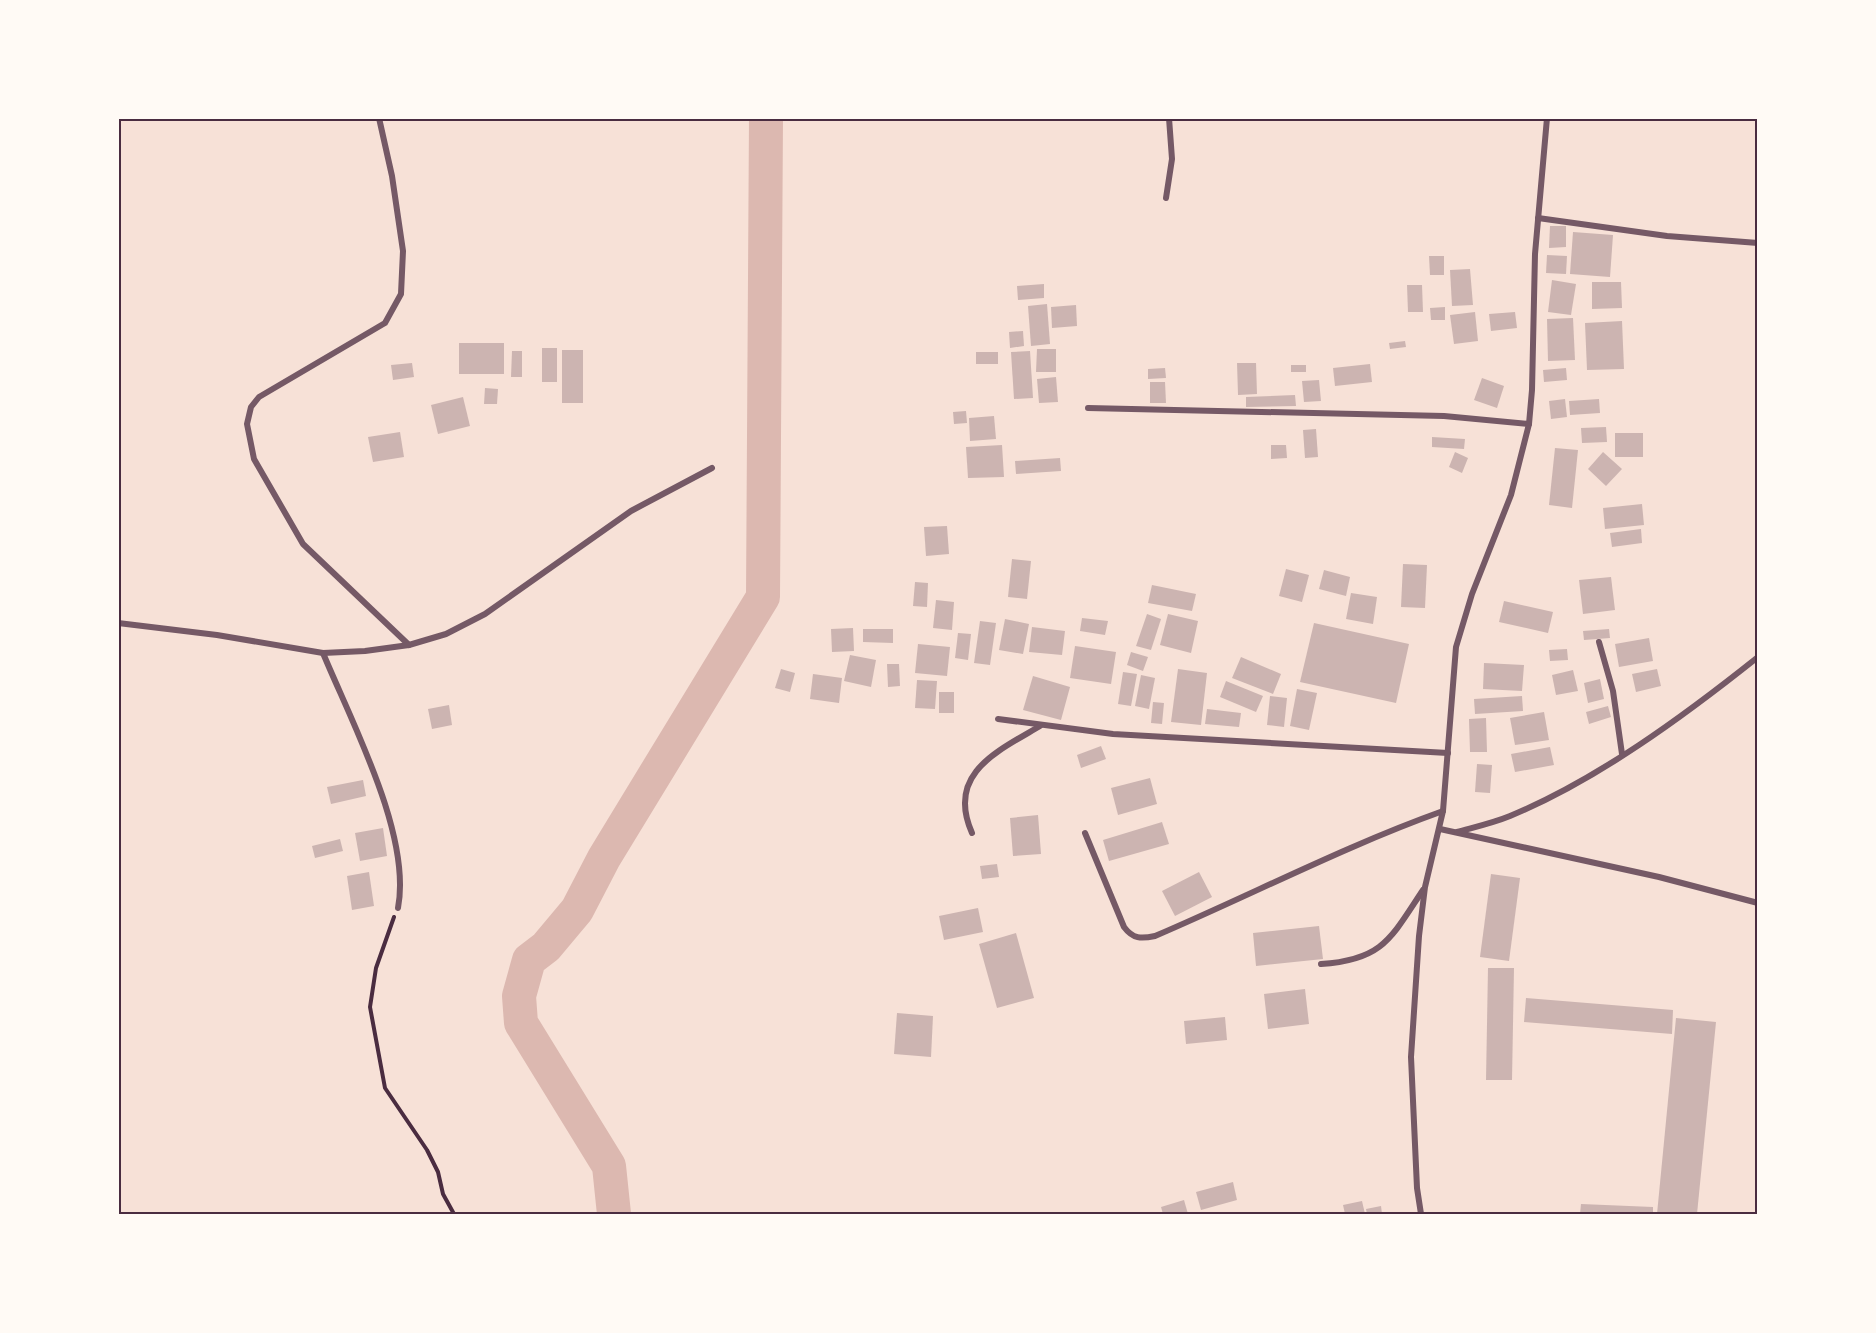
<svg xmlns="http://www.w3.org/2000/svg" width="1876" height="1333" font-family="'Asap Condensed',sans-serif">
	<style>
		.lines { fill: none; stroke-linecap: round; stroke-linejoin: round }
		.river { stroke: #dcb8b0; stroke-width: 34 }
		.building { fill: #ccb4b1 }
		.path { stroke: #4a2c40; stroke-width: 4 }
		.minor { stroke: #755966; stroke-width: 6 }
		.neatline { fill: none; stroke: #4a2c40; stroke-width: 2 }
	</style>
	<rect width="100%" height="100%" fill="#f7e1d7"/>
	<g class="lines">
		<polyline class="river" points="614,1214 609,1166 521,1023 519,996 529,960 546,947 577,910 604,858 763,597 766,118"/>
	</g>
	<g class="building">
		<polygon points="1550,226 1566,226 1566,247 1549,248"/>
		<polygon points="1573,232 1613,235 1610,277 1570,274"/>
		<polygon points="1547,255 1567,256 1566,274 1546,273"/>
		<polygon points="1429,256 1444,256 1444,275 1430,275"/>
		<polygon points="1470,269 1473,305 1452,306 1450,270"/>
		<polygon points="1552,280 1576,284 1571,315 1548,312"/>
		<polygon points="1592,282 1621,282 1622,308 1592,309"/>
		<polygon points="1044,284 1044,298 1018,300 1017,286"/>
		<polygon points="1407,285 1422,285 1423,312 1408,312"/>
		<polygon points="1047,304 1050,344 1031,346 1028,306"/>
		<polygon points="1076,305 1077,326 1052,328 1051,307"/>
		<polygon points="1445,307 1445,320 1431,320 1430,308"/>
		<polygon points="1475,312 1478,341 1454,344 1450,315"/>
		<polygon points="1515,312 1517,328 1491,331 1489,314"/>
		<polygon points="1573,318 1575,360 1548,361 1547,319"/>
		<polygon points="1622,321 1624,369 1587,370 1585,323"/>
		<polygon points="1023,331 1024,346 1010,348 1009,332"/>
		<polygon points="1405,341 1406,347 1390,349 1389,343"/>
		<rect x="459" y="343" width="45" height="31"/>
		<rect x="542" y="348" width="15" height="34"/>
		<polygon points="1037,349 1056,349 1056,372 1036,372"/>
		<rect x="562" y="350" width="21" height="53"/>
		<polygon points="512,351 522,351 522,377 511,377"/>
		<polygon points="1030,351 1033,398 1014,399 1011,352"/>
		<rect x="976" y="352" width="22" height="12"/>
		<polygon points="412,363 414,377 393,380 391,365"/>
		<polygon points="1237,363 1256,363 1257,394 1238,395"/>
		<polygon points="1370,364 1372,382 1335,386 1333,368"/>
		<rect x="1291" y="365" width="15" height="7"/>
		<polygon points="1165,368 1166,378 1148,379 1148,369"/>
		<polygon points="1566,368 1567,380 1544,382 1543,370"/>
		<polygon points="1056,377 1058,402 1039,403 1037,379"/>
		<polygon points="1482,378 1504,386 1497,408 1474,400"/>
		<polygon points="1319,380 1321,401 1304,402 1302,381"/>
		<polygon points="1150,382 1165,382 1166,403 1150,403"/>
		<polygon points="485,388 498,389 497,404 484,404"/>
		<polygon points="1295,395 1296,406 1246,407 1246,397"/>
		<polygon points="463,397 470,426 438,434 431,405"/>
		<polygon points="1565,399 1567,417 1551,419 1549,401"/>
		<polygon points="1599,399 1600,413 1570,415 1569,401"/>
		<polygon points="966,411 967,423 954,424 953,412"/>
		<polygon points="994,416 996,439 970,441 969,418"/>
		<polygon points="1606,427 1607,442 1582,443 1581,428"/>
		<polygon points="1316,429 1318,457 1305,458 1303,430"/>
		<polygon points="400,432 404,457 373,462 368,437"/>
		<rect x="1615" y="433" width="28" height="24"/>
		<polygon points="1432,437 1465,439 1464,449 1432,447"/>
		<polygon points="1002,445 1004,477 968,478 966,447"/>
		<polygon points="1271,445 1286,445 1287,458 1271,459"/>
		<polygon points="1555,448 1578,450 1572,508 1549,505"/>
		<polygon points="1455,452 1468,458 1462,473 1449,467"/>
		<polygon points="1603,452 1622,469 1606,486 1588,469"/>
		<polygon points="1060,458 1061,471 1016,474 1015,461"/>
		<polygon points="1642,504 1644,525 1605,529 1603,508"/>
		<polygon points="947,526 949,554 926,556 924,527"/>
		<polygon points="1641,529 1642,543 1612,547 1610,533"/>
		<polygon points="1012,559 1031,561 1027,599 1008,597"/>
		<polygon points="1403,564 1427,565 1425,608 1401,607"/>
		<polygon points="1286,569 1309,575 1302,602 1279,596"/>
		<polygon points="1324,570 1350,577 1346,596 1319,589"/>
		<polygon points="1611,577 1615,610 1583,614 1579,580"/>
		<polygon points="915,582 928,583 927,607 913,606"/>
		<polygon points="1152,585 1196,594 1192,611 1148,603"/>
		<polygon points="1351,593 1377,597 1373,624 1346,619"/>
		<polygon points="936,600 954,602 952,630 933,628"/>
		<polygon points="1504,601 1553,612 1548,633 1499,622"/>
		<polygon points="1147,614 1161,619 1151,650 1136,646"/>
		<polygon points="1168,614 1198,621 1191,653 1160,645"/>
		<polygon points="1082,618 1108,621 1105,635 1080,631"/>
		<polygon points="1005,619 1029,624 1023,654 999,650"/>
		<polygon points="980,621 996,623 990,665 974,663"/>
		<polygon points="1314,623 1409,644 1396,703 1300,682"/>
		<polygon points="1032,627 1065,631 1062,655 1029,652"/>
		<polygon points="853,628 854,651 832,652 831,629"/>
		<polygon points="863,629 893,629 893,643 863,642"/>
		<polygon points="1609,629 1610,638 1584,640 1583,631"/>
		<polygon points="958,633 971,634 968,660 955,658"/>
		<polygon points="1649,638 1653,661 1619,667 1615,644"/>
		<polygon points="918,644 950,647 947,676 915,673"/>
		<polygon points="1075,646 1116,652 1111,684 1070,678"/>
		<polygon points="1567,649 1568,660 1550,661 1549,650"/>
		<polygon points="1131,652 1148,657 1143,671 1127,665"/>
		<polygon points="850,655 876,660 871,687 844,681"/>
		<polygon points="1241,657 1281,674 1273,694 1232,678"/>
		<polygon points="1484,663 1524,665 1522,691 1483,689"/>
		<polygon points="887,664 899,664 900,686 888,687"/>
		<polygon points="781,669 795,673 790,692 775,688"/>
		<polygon points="1178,669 1207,673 1201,725 1171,722"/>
		<polygon points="1657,669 1661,686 1636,692 1632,674"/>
		<polygon points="1573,670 1578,691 1556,695 1552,675"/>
		<polygon points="1123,672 1137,674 1131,706 1118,704"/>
		<polygon points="813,674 842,678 839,703 810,699"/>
		<polygon points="1141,675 1155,678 1149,709 1135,706"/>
		<polygon points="1033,676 1070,687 1061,720 1023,710"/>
		<polygon points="1600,679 1604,699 1588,703 1584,683"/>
		<polygon points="917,680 937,681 935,709 915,708"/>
		<polygon points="1226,681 1263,696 1256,712 1220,697"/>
		<polygon points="1297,689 1317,693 1309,730 1290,726"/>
		<rect x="939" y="692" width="15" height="21"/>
		<polygon points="1270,696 1287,698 1284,727 1267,725"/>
		<polygon points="1522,696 1523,711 1475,714 1474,699"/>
		<polygon points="1153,702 1164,703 1162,724 1151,723"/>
		<polygon points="449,705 452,725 432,729 428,709"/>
		<polygon points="1608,706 1611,717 1589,724 1586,712"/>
		<polygon points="1207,709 1241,713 1239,727 1205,724"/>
		<polygon points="1544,712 1549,740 1515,745 1510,718"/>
		<polygon points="1486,718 1487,752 1470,752 1469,719"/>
		<polygon points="1101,746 1106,759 1081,768 1077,755"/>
		<polygon points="1550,747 1554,765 1515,772 1511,754"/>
		<polygon points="1477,764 1492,765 1490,793 1475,792"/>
		<polygon points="1150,778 1157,804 1118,815 1111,788"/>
		<polygon points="363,780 366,796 331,804 327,787"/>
		<polygon points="1038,815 1041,854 1013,856 1010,818"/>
		<polygon points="1162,822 1169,844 1109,861 1103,840"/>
		<polygon points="383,828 387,856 360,861 355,833"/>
		<polygon points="340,839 343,851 315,858 312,846"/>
		<polygon points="997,864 999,877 982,879 980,866"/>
		<polygon points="369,872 374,906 352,910 347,876"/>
		<polygon points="1199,872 1212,897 1175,916 1162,891"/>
		<polygon points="1491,874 1520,878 1509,961 1480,957"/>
		<polygon points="978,908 983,932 944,940 939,916"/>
		<polygon points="1319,926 1323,959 1256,966 1253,933"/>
		<polygon points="1016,933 1034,998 997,1008 979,944"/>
		<polygon points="1488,968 1514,968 1512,1080 1486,1080"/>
		<polygon points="1305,989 1309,1024 1268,1029 1264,994"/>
		<polygon points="1526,998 1673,1010 1672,1034 1524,1022"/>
		<polygon points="897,1013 933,1016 931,1057 894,1054"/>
		<polygon points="1225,1017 1227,1040 1186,1044 1184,1021"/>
		<polygon points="1676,1018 1716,1022 1697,1214 1657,1214"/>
		<polygon points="1233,1182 1237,1200 1201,1210 1196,1192"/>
		<polygon points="1184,1200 1188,1214 1163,1214 1161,1207"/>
		<polygon points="1362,1201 1365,1214 1345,1214 1343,1205"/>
		<polygon points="1581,1204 1653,1207 1653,1214 1580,1214"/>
		<polygon points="1381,1206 1382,1214 1367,1214 1366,1209"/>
	</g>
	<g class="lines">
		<polyline class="path" points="394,917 376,968 370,1007 385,1088 427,1150 438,1172 443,1194 454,1214"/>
		<g class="minor">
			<polyline points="379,118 392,176 403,251 401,294 385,323 259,397 251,407 247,424 254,459 303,544 409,645"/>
			<polyline points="1166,198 1172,159 1169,118"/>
			<polyline points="1538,218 1667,236 1758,243"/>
			<polyline points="1088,408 1444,416 1529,424"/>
			<polyline points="118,623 217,635 323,653 365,651 409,645 446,634 485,614 631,511 712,468"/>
			<polyline points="1599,642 1613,691 1622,754"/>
			<path d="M323,653C351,721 412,835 398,908"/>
			<polyline points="998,719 1113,734 1448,753"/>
			<polyline points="1440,829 1659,877 1758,903"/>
			<path d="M1457,832C1475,827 1493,823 1510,816C1597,780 1684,716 1758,657"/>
			<path d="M972,833C946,774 996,752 1040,726"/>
			<path d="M1085,833L1124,927C1133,939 1141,939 1155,936C1251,895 1345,846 1443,811"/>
			<path d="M1321,964C1383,960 1391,938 1423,890"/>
			<polyline points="1421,1214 1417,1188 1411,1057 1419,936 1425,887 1443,811 1456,647 1472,594 1511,495 1529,424 1532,390 1535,254 1547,118"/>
		</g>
	</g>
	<rect width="1876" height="1333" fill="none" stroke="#fffaf5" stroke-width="240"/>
	<rect x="120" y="120" width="1636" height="1093" class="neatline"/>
</svg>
